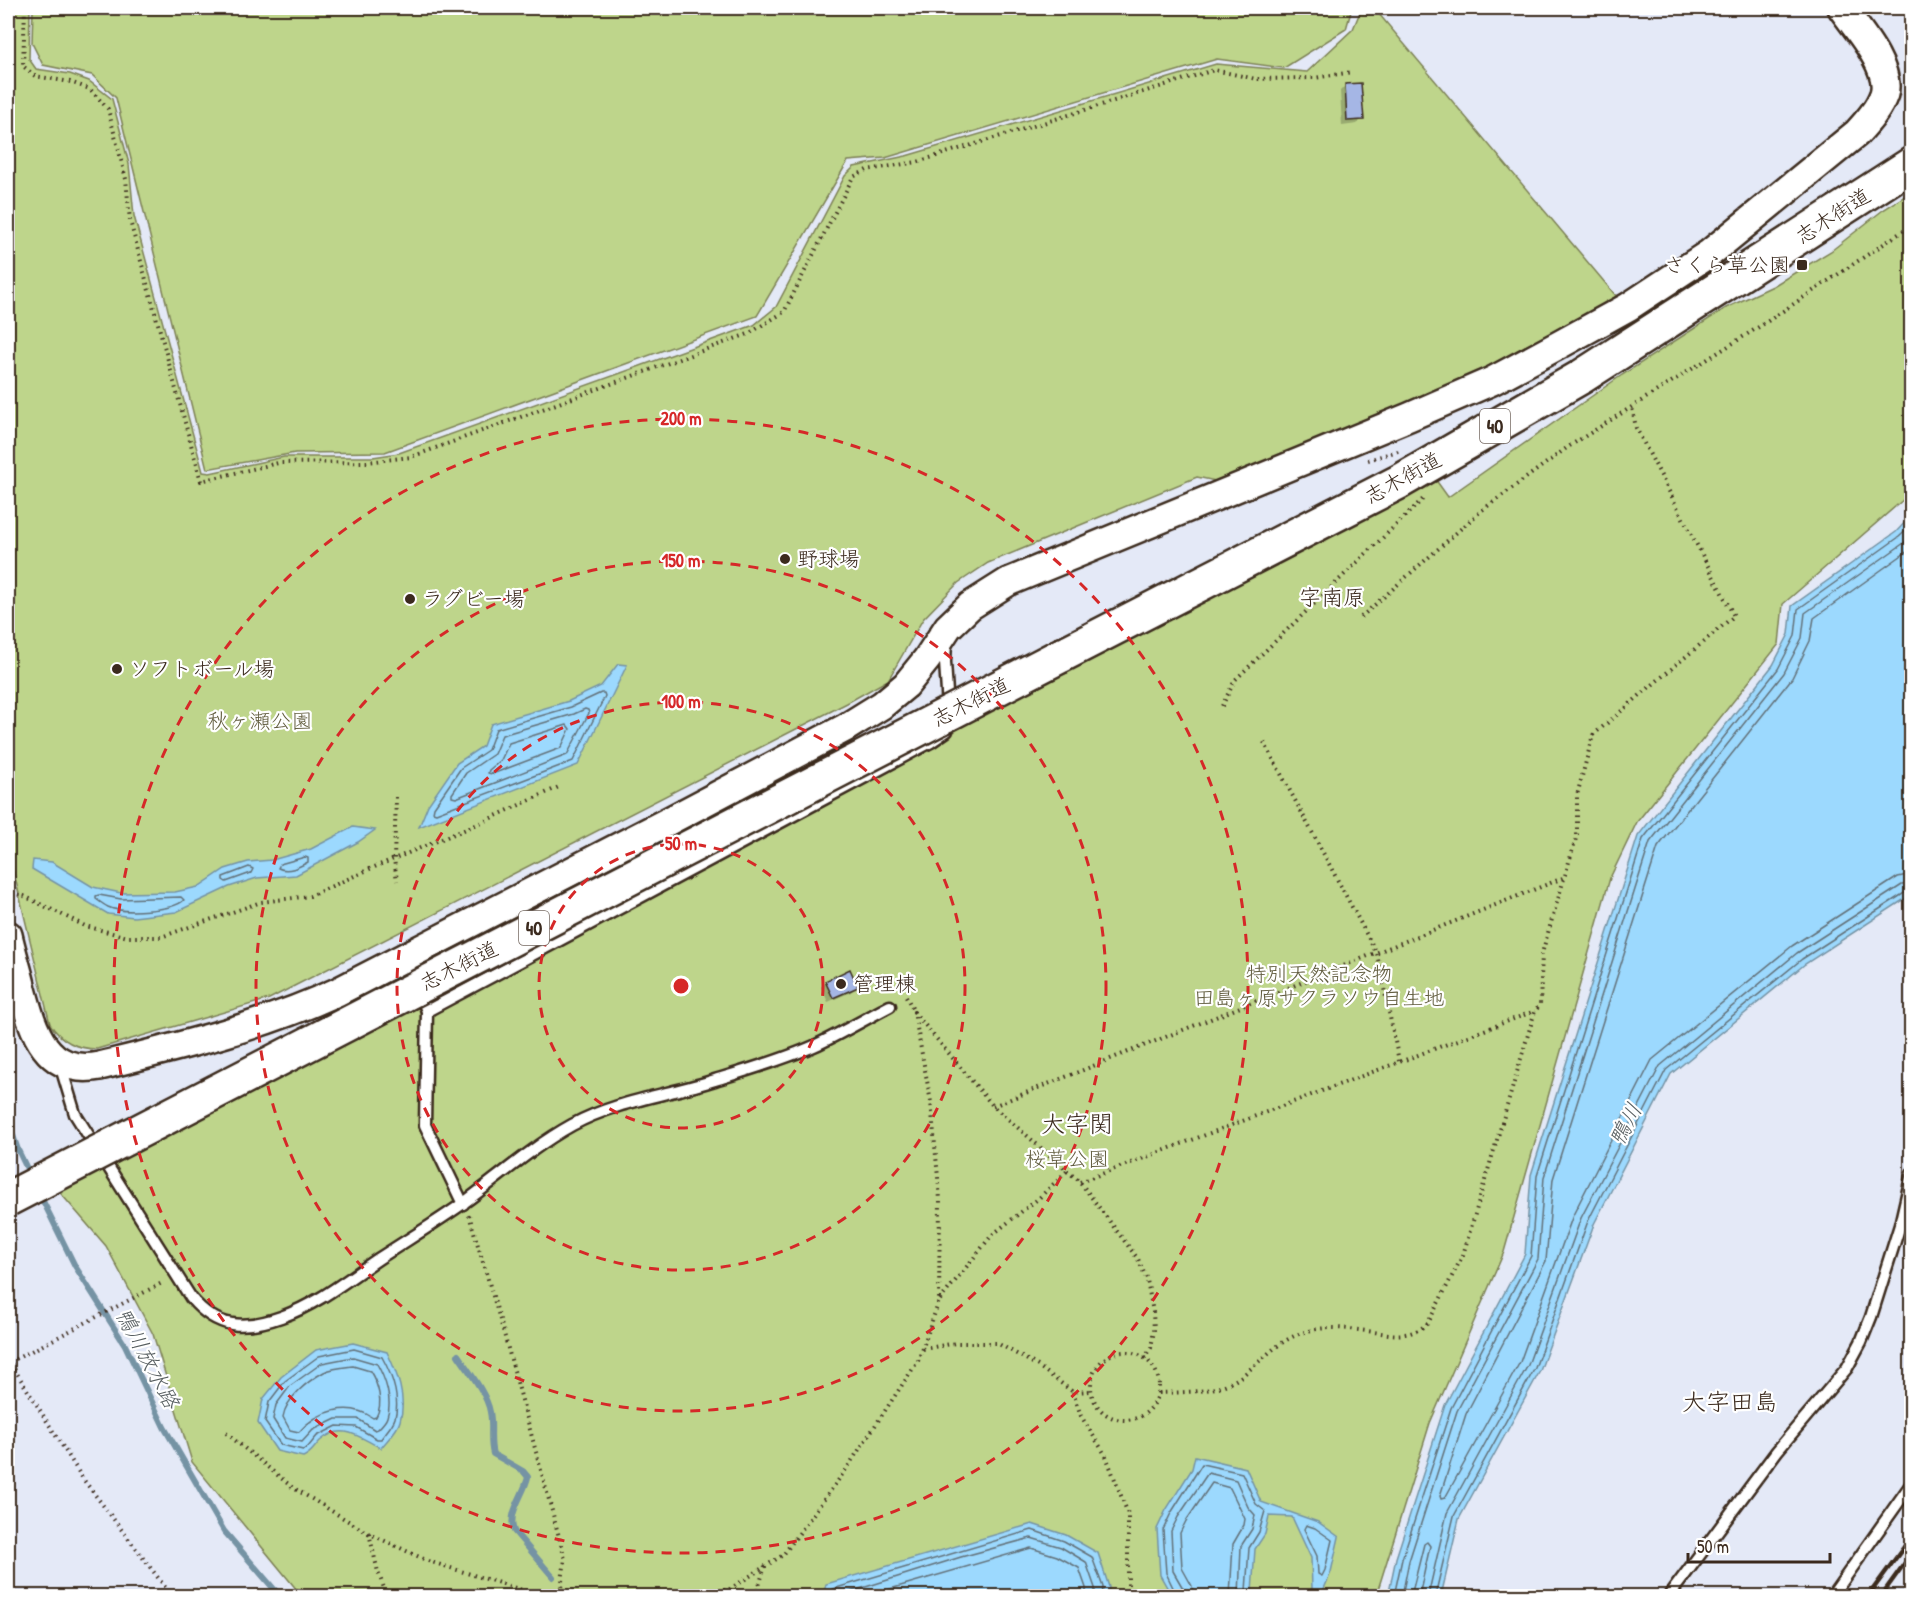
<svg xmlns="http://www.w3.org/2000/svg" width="1919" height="1604" font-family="'Patrick Hand','Klee One',sans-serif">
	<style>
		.green { fill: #bed58b; stroke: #7c8054; stroke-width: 1.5 }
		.water { fill: #9cd9fe; stroke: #7593a4; stroke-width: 1.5 }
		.shadow { fill: #0003 }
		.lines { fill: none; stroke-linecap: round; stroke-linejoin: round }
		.shore { stroke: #627078; stroke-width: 1.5 }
		.stream { stroke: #7593a4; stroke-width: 6 }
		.building { fill: #a5b6e5; stroke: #3b2a1e; stroke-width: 1.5 }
		.service-casing { stroke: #3b2a1e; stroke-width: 15 }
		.tertiary-casing { stroke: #3b2a1e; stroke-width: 32 }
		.primary-casing { stroke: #3b2a1e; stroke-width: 38 }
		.path { stroke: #3b2a1e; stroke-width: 4; stroke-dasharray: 1.5 4.5; stroke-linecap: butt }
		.service { stroke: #fff; stroke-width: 10 }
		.tertiary { stroke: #fff; stroke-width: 27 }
		.primary { stroke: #fff; stroke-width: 33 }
		.rail { stroke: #3b2a1e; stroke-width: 4.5 }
		.primary-bridge-casing { stroke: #3b2a1e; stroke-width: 38; stroke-linecap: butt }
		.primary-bridge { stroke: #fff; stroke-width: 33 }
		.ring { fill: none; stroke: #d62828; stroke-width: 3; stroke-dasharray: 10 8 }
		.poi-dot { fill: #3b2a1e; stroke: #fff; stroke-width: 2 }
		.labels { text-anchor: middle; stroke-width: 4.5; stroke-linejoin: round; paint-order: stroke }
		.shield { fill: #fff; stroke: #766a62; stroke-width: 1.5 }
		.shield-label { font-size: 20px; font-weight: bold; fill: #3b2a1e }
		.street-label { font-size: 21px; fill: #3b2a1e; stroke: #fff }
		.poi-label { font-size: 21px; fill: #3b2a1e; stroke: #fff; text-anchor: start }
		.park-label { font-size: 21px; fill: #625d3f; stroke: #fff }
		.neighbourhood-label { font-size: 22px; fill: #3b2a1e; stroke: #fff }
		.water-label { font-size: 22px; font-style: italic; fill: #585f61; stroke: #fff }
		.quarter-label { font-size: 24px; fill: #3b2a1e; stroke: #fff }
		.centre { fill: #d62828; stroke: #fff; stroke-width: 3 }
		.ring-label { font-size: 18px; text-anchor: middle; font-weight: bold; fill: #d62828; stroke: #fff; stroke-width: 4.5; stroke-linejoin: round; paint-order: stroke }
	</style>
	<rect width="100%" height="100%" fill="#e4e9f7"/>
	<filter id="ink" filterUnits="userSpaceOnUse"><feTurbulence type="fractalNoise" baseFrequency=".0167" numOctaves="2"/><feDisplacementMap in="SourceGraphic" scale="12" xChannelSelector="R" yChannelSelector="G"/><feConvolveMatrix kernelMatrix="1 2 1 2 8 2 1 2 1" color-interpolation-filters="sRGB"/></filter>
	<g filter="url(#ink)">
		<g class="green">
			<path d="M8,8H30L29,59L36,69L70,74L89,81L112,99L129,164L134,216L203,472L210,473L284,457H373L399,453L754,325L776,307L845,176L854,167L906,156L1216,64L1307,72L1353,29L1360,12L1374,8L1617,297L1474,374L1220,482L1197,477L988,563L958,583L923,619L888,680L847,703L269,999L97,1049C77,1049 61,1041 50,1024L8,848Z"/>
			<polygon points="33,8 1352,8 1346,29 1284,68 1217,59 885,158 848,161 757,316 385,452 295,453 207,469 116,98 92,75 43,65 32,43"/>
			<polygon points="1911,192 1911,493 1783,604 1779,644 1637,822 1610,878 1504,1252 1430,1423 1376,1596 302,1596 192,1462 153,1334 106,1246 56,1188 124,1158 341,1039 1433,476 1448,497 1622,375 1726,308 1773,286 1831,251 1883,210"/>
		</g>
		<g class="water">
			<polygon points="1911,516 1911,895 1805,964 1671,1074 1594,1224 1540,1371 1459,1519 1441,1596 1388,1596 1396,1558 1445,1405 1525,1254 1531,1175 1638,836 1773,665 1789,634 1792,606 1896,532"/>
			<polygon points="618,664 627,665 578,765 419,827 428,805 457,763 483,746 491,724 569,701 601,686"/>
			<polygon points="353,827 375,830 358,842 296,875 257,878 229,887 176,912 134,917 108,914 32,869 33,860 52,862 93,887 121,893 175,892 198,887 225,869 248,862 272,860 311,849"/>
			<path d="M353,1343L387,1352C397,1373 407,1397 400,1421C398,1430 387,1440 381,1448C360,1438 343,1421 320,1441C313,1448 313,1452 303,1457L277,1451L258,1423L263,1399L281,1377L316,1350Z"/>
			<polygon points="1195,1456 1246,1468 1261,1502 1318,1522 1339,1537 1331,1572 1321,1596 1310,1596 1312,1588 1311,1558 1292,1517 1269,1516 1265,1534 1255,1549 1252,1592 1255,1596 1172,1596 1160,1575 1157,1529 1166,1510 1192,1469"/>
			<polygon points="1032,1524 1066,1535 1098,1553 1109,1587 1108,1596 823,1596 826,1584"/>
		</g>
		<g class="shadow">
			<polygon points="1345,86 1362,119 1357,124 1342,126 1340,91"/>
			<polygon points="826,982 856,986 851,992 828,1002 821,987"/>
		</g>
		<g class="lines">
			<g class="shore">
				<polyline points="1912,548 1814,618 1810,641 1792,678 1658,847 1553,1179 1546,1261 1466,1414 1440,1496 1441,1499 1445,1498 1520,1362 1573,1215 1652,1060 1792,946 1898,877 1912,874"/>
				<polygon points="601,693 604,693 605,696 573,761 436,813 433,812 434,807 461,768 488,750 496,729 571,707"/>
				<polygon points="585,709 588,710 589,713 567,755 456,798 452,797 452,794 466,773 494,754 502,735 574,714"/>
				<polygon points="567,725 570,729 561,748 492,774 488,773 489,770 501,760 509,743"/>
				<path d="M305,857L308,858V862C299,867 288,873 278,868L280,864Z"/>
				<polygon points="249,867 253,869 251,873 226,882 223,880 223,877"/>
				<path d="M99,895L121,899L181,897L184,900C173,911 123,914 108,907C104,905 100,902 96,899V896Z"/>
				<path d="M354,1349L382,1357C392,1375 400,1398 395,1418C393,1425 385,1433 381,1439H377L356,1427L337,1426L317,1436L308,1447L303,1450L281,1445L265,1422L269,1402L285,1381L319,1356Z"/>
				<path d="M353,1357L377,1364C385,1378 393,1400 387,1417C386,1421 381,1426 378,1429L375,1430L358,1419H336L313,1430L302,1442L285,1438L273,1419L276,1405L290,1386L322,1363Z"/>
				<path d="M353,1366L370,1371C378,1384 384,1403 376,1417L373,1418C349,1401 317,1411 299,1432L290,1430L283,1417C286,1398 308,1381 324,1372C332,1368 344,1367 353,1366Z"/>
				<polygon points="1306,1525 1315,1528 1332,1540 1325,1570 1322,1576 1318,1574 1317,1556 1304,1529"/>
				<polyline points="829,1596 833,1589 1032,1530 1064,1541 1092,1557 1103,1587 1102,1596"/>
				<polyline points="837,1596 961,1557 1031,1538 1061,1547 1086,1562 1095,1588 1095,1596"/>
				<polyline points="866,1596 1031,1548 1057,1556 1079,1568 1086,1588 1086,1596"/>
				<polyline points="1177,1596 1166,1573 1163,1530 1171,1513 1202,1464 1242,1473 1256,1504 1265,1511 1259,1532 1249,1548 1246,1591 1248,1596"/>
				<polyline points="1185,1596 1184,1590 1173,1571 1171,1531 1178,1517 1208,1473 1236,1480 1248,1507 1255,1515 1252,1529 1241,1546 1239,1596"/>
				<polyline points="1194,1596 1192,1586 1182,1568 1180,1533 1186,1521 1212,1483 1230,1488 1245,1519 1244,1525 1233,1544 1230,1596"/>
				<polyline points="1394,1596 1402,1559 1451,1408 1531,1256 1537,1176 1643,839 1778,669 1795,636 1798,609 1899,537 1912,525"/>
				<polyline points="1402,1596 1409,1561 1457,1411 1538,1259 1544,1177 1650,842 1784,673 1802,638 1805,613 1904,543 1912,535"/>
				<polyline points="1411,1596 1424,1544 1427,1542 1430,1546 1419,1596"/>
				<polyline points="1428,1596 1447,1513 1528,1365 1581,1218 1660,1066 1797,953 1902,885 1912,883"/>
				<polyline points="1435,1596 1454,1516 1535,1368 1588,1221 1666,1070 1802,959 1906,892 1912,891"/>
			</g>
			<g class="stream">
				<polyline points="8,1121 18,1150 30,1175"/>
				<polyline points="39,1193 75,1266 125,1345 164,1427 224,1531 280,1596"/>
				<path d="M458,1355C468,1370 487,1394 490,1412C493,1426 489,1440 493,1454L523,1471L528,1477C524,1495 507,1513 514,1531L553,1577"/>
			</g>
		</g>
		<g class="building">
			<polygon points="1361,83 1364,120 1347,121 1345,84"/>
			<polygon points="850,969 858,987 833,998 825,981"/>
		</g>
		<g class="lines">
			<g class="service-casing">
				<g id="service">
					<polyline points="946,642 945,662 948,708"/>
					<polyline points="405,956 427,1011 425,1125 463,1204"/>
					<polyline points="427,1011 931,742 947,731"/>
					<path d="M60,1064L75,1114L191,1298C217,1329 244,1330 281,1317C316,1305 347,1280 378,1259C407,1240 437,1222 465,1202C500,1176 534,1146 572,1125C616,1101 668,1095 715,1080C748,1070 782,1060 814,1046C840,1034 865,1019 890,1006"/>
					<polyline points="1669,1596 1777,1451 1847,1368 1861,1342 1871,1317 1900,1225 1912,1173"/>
					<polyline points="1832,1596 1912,1483"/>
				</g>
			</g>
			<g class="tertiary-casing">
				<path id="tertiary" d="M8,935C12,953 18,971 22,989C33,1031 46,1076 100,1066C181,1046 261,1027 337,992L665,823L845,728L882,705L906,685L927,659L948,627L970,606L1008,582L1409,417L1492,381L1559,345L1628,307L1710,253L1857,133C1867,122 1879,109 1884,94C1892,68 1856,28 1842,8"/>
			</g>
			<g class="primary-casing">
				<polyline id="primary" points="1060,656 1399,482 1581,377 1912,164"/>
			</g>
			<g class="path">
				<polyline points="25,8 23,66 35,76 70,82 90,89 108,109 126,179 130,221 201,481 278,463 367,462 411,457 748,334 784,312 853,177 867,170 917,162 1214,70 1256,79 1314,78 1352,72"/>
				<polyline points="1368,460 1401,450"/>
				<polyline points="1361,617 1481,511 1568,447 1765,323 1912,225"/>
				<polyline points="1222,706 1235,680 1423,499"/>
				<polyline points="1264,742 1377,954 1399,1061"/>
				<polyline points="396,797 394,859 397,881"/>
				<polyline points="12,893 24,896 85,926 128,937 161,937 261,902 310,896 372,868 478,824 561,786"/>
				<polyline points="906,996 914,1012"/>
				<polyline points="993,1106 1563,878"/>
				<polyline points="1080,1182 1535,1011"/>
				<polyline points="469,1215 503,1330 565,1559 560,1596"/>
				<polyline points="940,1300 992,1235 1039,1198 1067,1171"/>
				<polyline points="923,1349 956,1343 997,1343 1038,1366 1073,1392 1091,1391"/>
				<circle cx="1125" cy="1386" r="34"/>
				<polyline points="8,1359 83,1479 172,1596"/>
				<polyline points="10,1362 164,1282"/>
				<polyline points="1073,1392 1081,1416 1106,1456 1128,1514 1128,1596"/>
				<path d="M1159,1393C1187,1392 1220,1393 1243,1375C1267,1356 1281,1337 1312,1330C1331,1326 1349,1329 1367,1331C1390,1334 1409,1340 1428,1323L1463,1255L1535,1011L1540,1005L1542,953L1577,835V795L1593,735L1734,616L1636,428L1632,407"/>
				<polyline points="226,1433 292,1487 368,1533 428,1561 535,1594 583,1596"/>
				<polyline points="369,1533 378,1572 387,1596"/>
				<polyline points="682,1596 728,1590 783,1555 845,1471 918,1361 939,1301 940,1199 931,1102 914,1012 993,1106 1080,1182 1138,1259 1147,1280 1153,1312 1154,1330 1151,1348 1145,1358"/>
				<polyline points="756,1596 765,1566"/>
			</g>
			<use href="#service" class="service"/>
			<use href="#tertiary" class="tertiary"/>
			<use href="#primary" class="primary"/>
			<g class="rail">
				<polyline points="1868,1596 1912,1536"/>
				<polyline points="1881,1596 1912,1553"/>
			</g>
			<g class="primary-bridge-casing">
				<polyline id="primary-bridge" points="8,1199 1060,656"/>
			</g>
			<use href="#primary-bridge" class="primary-bridge"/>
		</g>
	</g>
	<g class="ring">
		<circle cx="681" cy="986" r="142"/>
		<circle cx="681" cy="986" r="284"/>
		<circle cx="681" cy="986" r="425"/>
		<circle cx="681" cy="986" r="567"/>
	</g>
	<g class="poi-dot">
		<rect x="1796" y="259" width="12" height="12" rx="3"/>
		<circle cx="785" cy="559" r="6"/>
		<circle cx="410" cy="599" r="6"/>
		<circle cx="117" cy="669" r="6"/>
		<circle cx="841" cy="984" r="6"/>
	</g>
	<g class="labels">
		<g class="shield">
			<rect x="1480" y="409" width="30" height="34" rx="4.5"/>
			<rect x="519" y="911" width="30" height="34" rx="4.5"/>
		</g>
		<g class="shield-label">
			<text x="1495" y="433">40</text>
			<text x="534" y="935">40</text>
		</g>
		<g class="street-label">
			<text transform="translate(1833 216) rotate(-33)" y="7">志木街道</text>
			<text transform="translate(1403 478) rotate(-29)" y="7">志木街道</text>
			<text transform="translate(971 702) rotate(-27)" y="7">志木街道</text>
			<text transform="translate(459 966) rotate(-27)" y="7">志木街道</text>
		</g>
		<g class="poi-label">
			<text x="1790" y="272" text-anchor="end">さくら草公園</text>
			<text x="797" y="566">野球場</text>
			<text x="422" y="606">ラグビー場</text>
			<text x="129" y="676">ソフトボール場</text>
			<text x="853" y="991">管理棟</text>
		</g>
		<g class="park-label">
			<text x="260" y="728">秋ヶ瀬公園</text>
			<text x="1319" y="981">特別天然記念物<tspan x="1319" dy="24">田島ヶ原サクラソウ自生地</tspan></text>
			<text x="1067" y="1166">桜草公園</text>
		</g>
		<g class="neighbourhood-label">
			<text x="1332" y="605">字南原</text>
		</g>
		<g class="water-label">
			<text transform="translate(1625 1124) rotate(-62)" y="8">鴨川</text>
			<text transform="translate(148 1358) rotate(62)" y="8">鴨川放水路</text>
		</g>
		<g class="quarter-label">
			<text x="1077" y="1132">大字関</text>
			<text x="1730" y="1410">大字田島</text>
		</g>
	</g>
	<circle cx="681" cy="986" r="9" class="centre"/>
	<g class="ring-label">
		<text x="681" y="425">200 m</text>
		<text x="681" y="567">150 m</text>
		<text x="681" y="708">100 m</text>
		<text x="681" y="850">50 m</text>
	</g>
	<rect width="1919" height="1604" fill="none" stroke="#fff" stroke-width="30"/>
	<rect x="15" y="15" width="1889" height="1574" fill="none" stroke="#3b2a1e" stroke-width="2" filter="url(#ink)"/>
	<path d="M1688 1553v9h142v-9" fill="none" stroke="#3b2a1e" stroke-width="3"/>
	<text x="1697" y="1553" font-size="18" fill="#3b2a1e" stroke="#ffffff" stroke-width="4.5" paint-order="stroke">50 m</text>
</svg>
